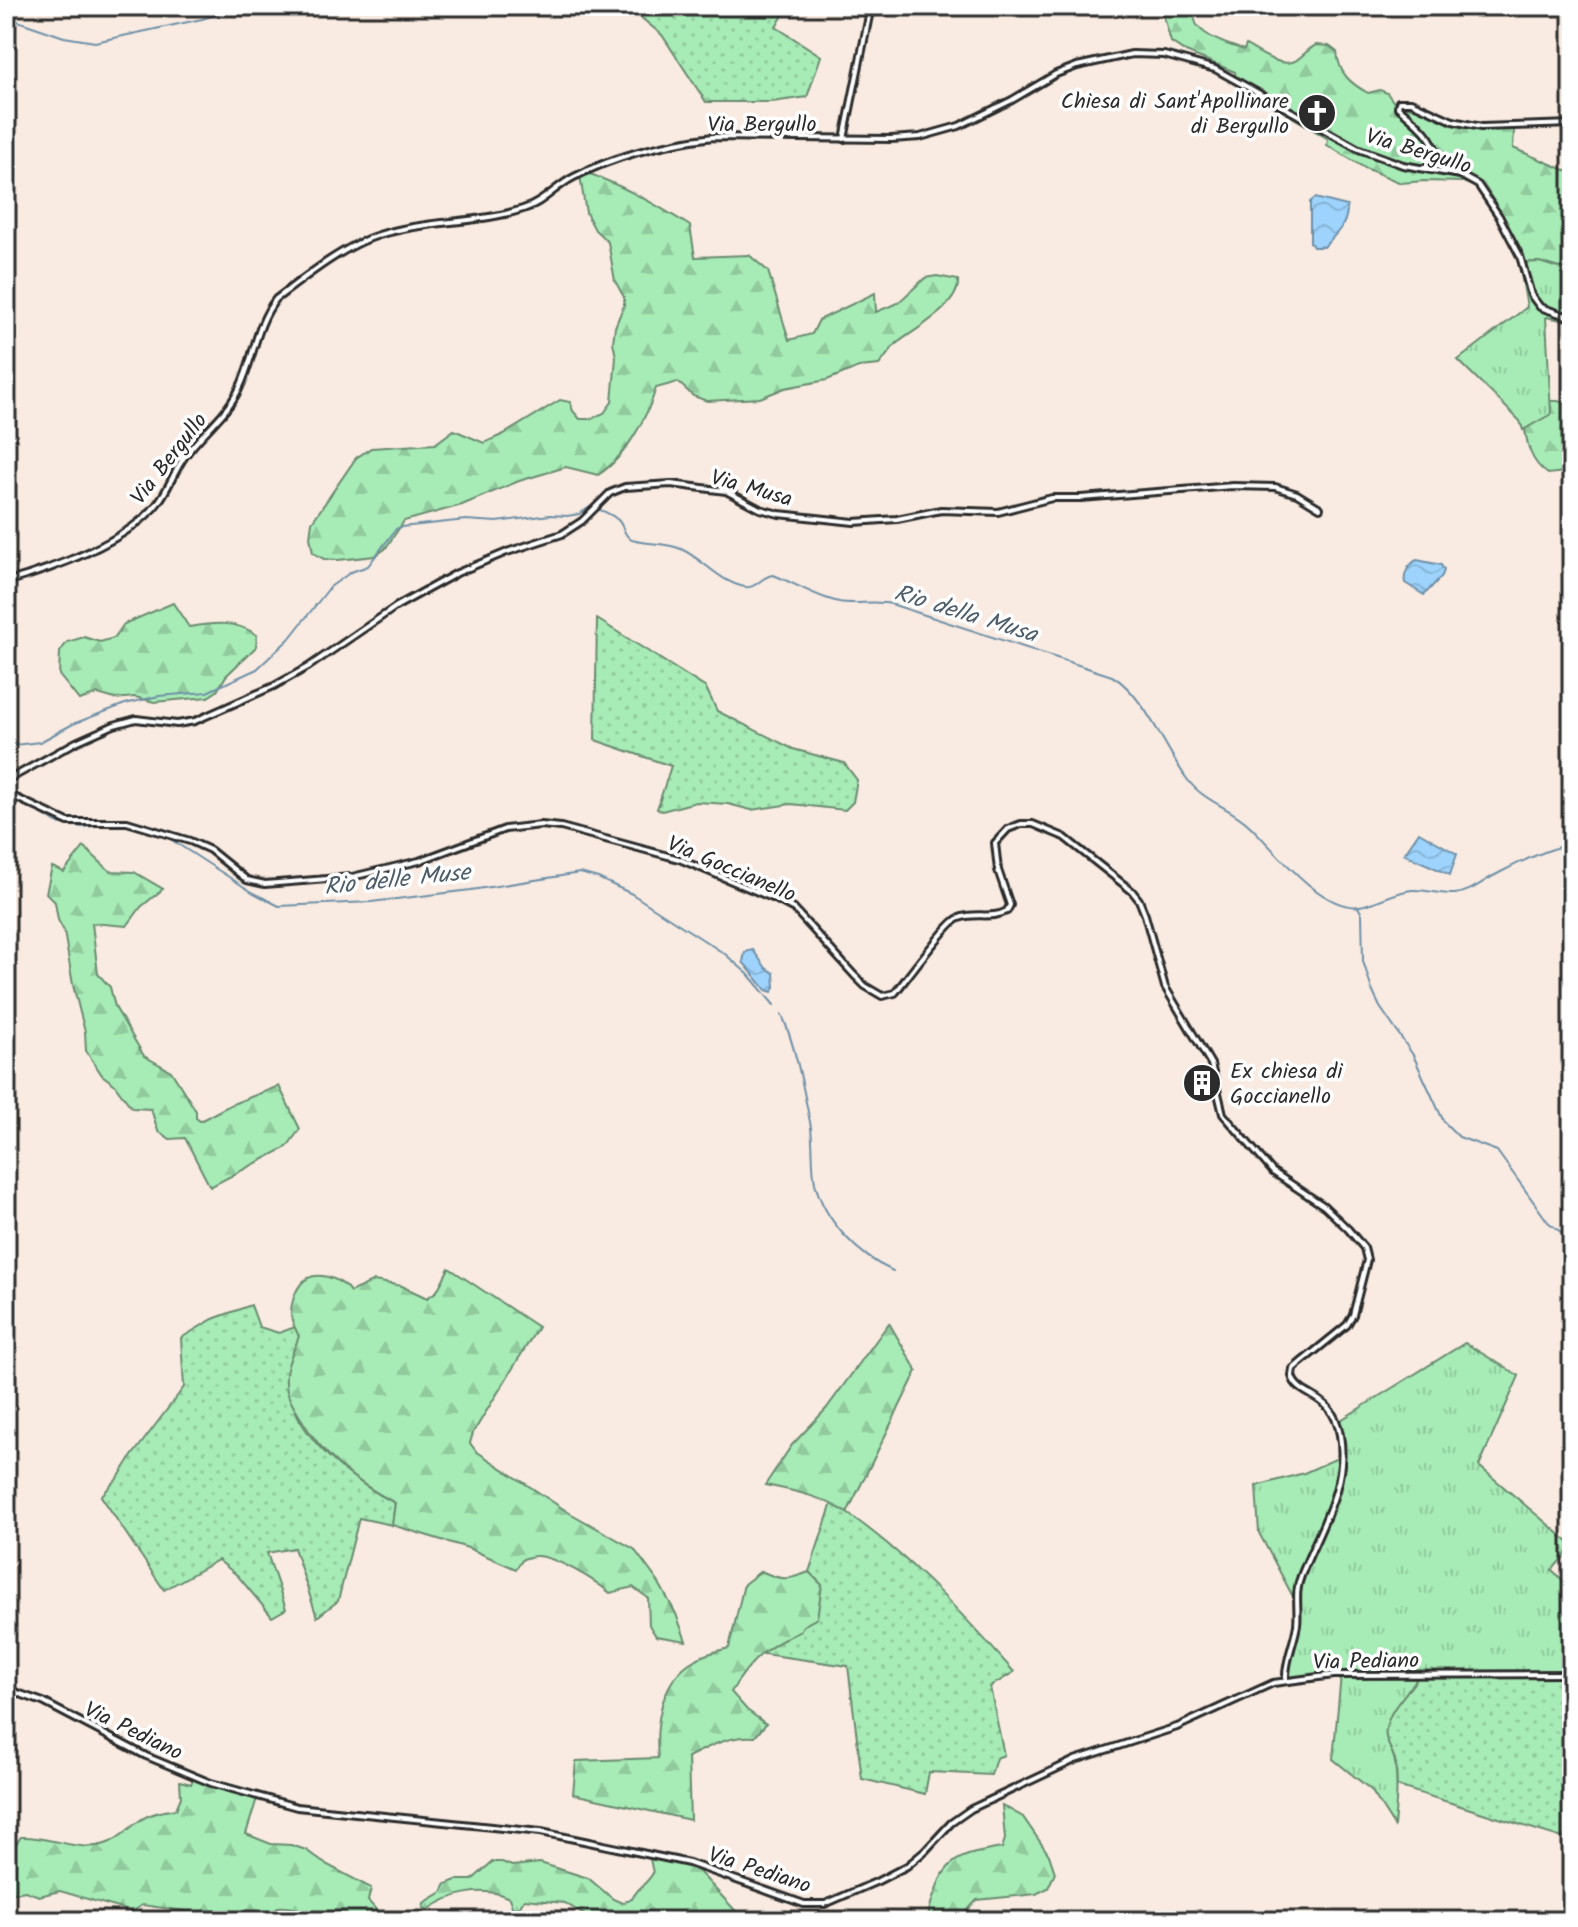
<svg xmlns="http://www.w3.org/2000/svg" width="1578" height="1927" font-family="Kalam,sans-serif">
	<style>
		.grass { fill: url(#grass-dots); stroke: #698b70; stroke-width: 2 }
		.forest { fill: url(#forest-firs); stroke: #698b70; stroke-width: 2 }
		.park { fill: url(#park-tufts); stroke: #698b70; stroke-width: 2 }
		.water { fill: url(#water-waves); stroke: #6f90a8; stroke-width: 2 }
		.lines { fill: none; stroke-linecap: round; stroke-linejoin: round }
		.stream { stroke: #6f90a8; stroke-width: 2 }
		.street-casing { stroke: #2b2b2b; stroke-width: 10 }
		.street { stroke: #fff; stroke-width: 4 }
		.labels { text-anchor: middle; stroke-width: 7; stroke-linejoin: round; paint-order: stroke }
		.poi-label { font-size: 22px; fill: #2b2b2b; stroke: #fff; text-anchor: end }
		.street-label { font-size: 22px; fill: #2b2b2b; stroke: #fff }
		.water-label { font-size: 24px; font-style: italic; fill: #4d5d6a; stroke: #fff }
	</style>
	<defs>
		<pattern id="grass-dots" width="8" height="8" patternUnits="userSpaceOnUse" patternTransform="scale(2)"><rect width="8" height="8" fill="#a7ebb6"/><path d="M2 2h.1M6 6h.1" fill="none" stroke="#90ca9d" stroke-width="1.8" stroke-linecap="round"/></pattern>
		<pattern id="forest-firs" width="22" height="20" patternUnits="userSpaceOnUse" patternTransform="scale(2)"><rect width="22" height="20" fill="#a7ebb6"/><path d="M5 1l3.5 6h-7zM16 11l3.5 6h-7z" fill="#90ca9d"/></pattern>
		<pattern id="park-tufts" width="24" height="20" patternUnits="userSpaceOnUse" patternTransform="scale(2)"><rect width="24" height="20" fill="#a7ebb6"/><path d="M3 7l-1-3M5 7V3M7 7l1-3M15 17l-1-3M17 17v-4M19 17l1-3" fill="none" stroke="#90ca9d"/></pattern>
		<pattern id="water-waves" width="16" height="10" patternUnits="userSpaceOnUse" patternTransform="scale(2)"><rect width="16" height="10" fill="#9dd3fc"/><path d="M0 5q4-4 8 0t8 0" fill="none" stroke="#87b5d8"/></pattern>
	</defs>
	<rect width="100%" height="100%" fill="#f9ebe1"/>
	<filter id="ink" filterUnits="userSpaceOnUse"><feTurbulence type="fractalNoise" baseFrequency=".0125" numOctaves="2"/><feDisplacementMap in="SourceGraphic" scale="16" xChannelSelector="R" yChannelSelector="G"/><feConvolveMatrix kernelMatrix="1 2 1 2 8 2 1 2 1" color-interpolation-filters="sRGB"/></filter>
	<g filter="url(#ink)">
		<g class="grass">
			<polygon points="627,6 793,6 785,12 776,27 821,56 807,97 772,102 706,102 662,35"/>
			<polygon points="597,619 706,688 717,711 793,749 844,763 857,780 853,802 845,810 791,804 751,810 728,804 696,802 662,811 657,809 671,766 595,740"/>
			<path d="M251,1305L259,1327L279,1333L295,1327L299,1336C295,1350 288,1392 293,1405C309,1448 356,1483 395,1503L392,1525L359,1518L338,1601L317,1617L294,1548L267,1553L286,1609L272,1617L238,1576L218,1560L164,1590L101,1496L118,1478L132,1456L184,1387L181,1338L213,1319Z"/>
			<path d="M832,1503C899,1545 962,1613 1014,1672L990,1687L1004,1755L996,1758L991,1775L929,1772L925,1794L862,1779L848,1666L757,1653L822,1585L809,1572Z"/>
			<path d="M1419,1675L1572,1676V1841L1397,1786C1396,1778 1397,1768 1395,1760C1392,1750 1384,1741 1385,1729C1388,1709 1409,1692 1419,1675Z"/>
		</g>
		<g class="forest">
			<path d="M1161,6H1191C1193,11 1194,20 1197,25C1206,38 1229,45 1244,50L1246,45C1258,52 1280,68 1295,61C1302,57 1308,49 1316,45L1329,46L1337,52C1339,74 1350,83 1368,93L1380,90L1387,93L1398,108L1415,107L1471,129L1514,130L1513,148L1572,173V272L1539,262L1519,263L1492,204L1480,189L1463,182L1424,181L1401,183L1365,168L1327,145L1328,139L1236,82L1235,72L1186,52L1171,42Z"/>
			<path d="M579,170C620,184 654,203 690,226L695,257L749,255L768,271L789,340L812,334L819,320L875,293L876,312L898,303L925,278L937,276L958,280C961,306 913,330 896,344C890,350 885,358 879,365L859,367L827,380L785,388L760,398L707,401L693,396L678,382L656,388C647,418 625,458 598,475L566,467L519,481L462,505L404,521L385,549L375,556L338,560L324,559L313,553L310,537L312,522L356,458L371,448L435,444L454,430L484,443L504,434L560,400L570,402L573,411L580,419H590L604,413L612,402L616,357L613,342L615,327L624,305V297L615,281L608,242L595,230L586,213Z"/>
			<path d="M1541,401H1558L1572,405V471L1548,474C1530,462 1527,444 1524,424Z"/>
			<path d="M173,603L189,627C213,623 236,620 257,635L256,647L226,676L217,691L208,697L154,702L135,697L115,699L98,694L79,700L59,675L60,652L67,642L84,637L100,642L114,638L124,624Z"/>
			<polygon points="84,847 110,871 134,872 163,889 141,907 127,926 92,923 98,974 110,987 115,1007 144,1056 171,1071 196,1111 196,1118 200,1121 230,1105 279,1086 300,1129 287,1147 210,1187 185,1138 170,1139 158,1131 151,1109 132,1108 114,1084 102,1075 86,1051 85,1032 73,985 64,931 58,920 55,902 46,893 52,867 64,872"/>
			<path d="M449,1268L538,1327L473,1433L470,1443L476,1451L568,1512L634,1549L659,1583L676,1614L686,1641L656,1636L649,1625L648,1598L633,1587L610,1593C596,1581 554,1555 535,1556C531,1556 527,1558 523,1559L516,1569L468,1548L392,1525L395,1503C355,1482 323,1457 300,1417C294,1407 286,1396 286,1383C284,1368 294,1351 299,1336C296,1330 290,1320 291,1313C291,1304 295,1291 301,1284C313,1268 342,1278 350,1292L374,1281L402,1286L427,1298L437,1291Z"/>
			<path d="M889,1323L917,1371L847,1513C822,1496 794,1491 765,1485L792,1445L826,1409Z"/>
			<path d="M761,1571C782,1581 788,1580 809,1572L822,1585L817,1618L803,1626L800,1631C765,1648 751,1659 731,1692L747,1710L766,1724L755,1737C730,1735 710,1746 688,1757L690,1820L573,1794L576,1761L658,1758C655,1727 660,1685 688,1664C700,1655 715,1652 729,1648L744,1584Z"/>
			<path d="M194,1776L258,1795L246,1834L271,1844L291,1845L306,1850L322,1862L371,1888L368,1901L387,1921H317C306,1911 294,1905 278,1907L268,1921H224L199,1913L142,1905L132,1912L60,1891L39,1896L25,1891L15,1893L6,1889V1848L14,1846L21,1837C49,1835 80,1854 108,1843C121,1838 129,1828 139,1821C150,1813 163,1811 176,1809L181,1797L180,1781L191,1784Z"/>
			<path d="M1002,1805L1023,1817L1049,1855L1055,1873L1048,1888L1036,1894L977,1900L965,1913L963,1921H928C928,1909 932,1901 936,1890C947,1855 969,1854 1002,1848L1005,1839Z"/>
			<path d="M649,1854L691,1863L745,1921H594L565,1903L524,1899L517,1911L513,1909L509,1898C484,1885 450,1894 428,1910L423,1908L424,1903L442,1892L446,1884L456,1880H472L492,1862H502L512,1866L540,1863L588,1878L613,1899L622,1903L632,1899C637,1888 647,1884 653,1873Z"/>
		</g>
		<g class="park">
			<polygon points="1539,262 1572,272 1572,322 1546,317 1551,414 1523,430 1520,421 1458,360 1527,307 1519,263"/>
			<path d="M1465,1343L1519,1376L1479,1466L1570,1543L1569,1551L1552,1570L1572,1589V1676L1419,1675C1409,1692 1390,1707 1386,1728C1383,1741 1394,1751 1395,1763C1398,1785 1396,1805 1394,1826L1371,1790L1333,1759L1341,1675L1287,1679L1298,1606L1259,1533L1256,1486L1304,1473L1340,1457L1336,1423Z"/>
		</g>
		<g class="water">
			<path d="M1315,198L1347,206C1348,226 1335,234 1324,247H1313L1310,242V202Z"/>
			<path d="M1417,560L1441,565L1444,570L1442,576L1424,595L1405,583C1403,574 1409,564 1417,560Z"/>
			<polygon points="1419,832 1457,854 1450,875 1404,854"/>
			<polygon points="753,950 766,968 774,973 775,987 772,992 766,990 743,962 745,952"/>
		</g>
		<g class="lines">
			<g class="stream">
				<polyline points="6,17 64,37 95,42 202,19 242,6"/>
				<path d="M6,746L40,742L73,724L125,704L159,696L207,692L257,669L289,639L330,587L351,572L368,566L396,529L401,527L466,520L497,522L550,515L567,516L579,514L590,507C599,509 611,514 618,520C624,526 624,537 632,540C648,545 666,542 681,549C703,559 719,582 745,587C756,589 762,576 773,575C795,583 815,597 839,602C857,605 874,600 891,604L1112,676C1143,693 1166,750 1187,779C1204,802 1230,807 1250,826C1275,850 1322,912 1360,906C1377,903 1397,891 1412,890C1426,889 1441,895 1455,894C1472,892 1484,880 1499,873C1523,860 1546,850 1572,843"/>
				<polyline points="6,797 35,809 56,823 82,827 124,824 167,837 252,892 279,906 371,902 471,890 580,873 598,878 632,894 725,954 748,974 774,1005"/>
				<polyline points="1358,907 1362,914 1363,961 1372,990 1380,1007 1413,1055 1444,1122 1459,1137 1497,1151 1548,1222 1572,1241"/>
				<path d="M782,1015C796,1048 803,1087 810,1122C814,1141 811,1163 815,1183C824,1220 858,1256 893,1271"/>
			</g>
			<g class="street-casing">
				<g id="street">
					<polyline points="844,139 871,6"/>
					<path d="M1424,168L1438,158C1433,134 1415,122 1398,107L1399,102H1411L1453,121L1481,127L1572,124"/>
					<path d="M6,582C52,569 127,542 157,504C169,489 174,471 185,456C202,432 226,416 239,389C254,359 255,326 276,299C305,277 345,245 379,235C426,220 477,224 523,209C543,203 556,186 574,177C617,155 665,143 713,137L891,139L920,137L959,126L1012,100L1056,74L1077,66L1132,54L1164,55L1215,69L1359,149L1403,165L1460,175L1478,185L1499,216L1520,256L1531,295L1540,307L1572,318"/>
					<polyline points="6,781 76,742 114,725 136,719 177,724 195,721 274,686 308,667 397,606 457,573 507,552 562,534 582,521 610,493 625,487 671,484 726,491 760,509 779,514 854,522 897,519 941,510 998,512 1052,498 1081,498 1233,486 1275,487 1297,494 1320,508"/>
					<path d="M6,793L68,822H127L190,841L210,850L247,880L265,884L352,877L419,861L505,829L541,825L561,827L679,859L777,900L794,909L854,975L865,986L882,996L895,993C907,978 945,926 957,919C973,911 991,920 1007,911L1010,905L998,870L995,843L1008,829L1021,824H1033L1064,837L1132,891L1139,900L1145,915L1165,987L1211,1064L1223,1114L1273,1172L1324,1206L1348,1229L1364,1248L1367,1260L1353,1315L1347,1325L1300,1363L1293,1369L1292,1376C1298,1399 1333,1391 1340,1435C1349,1486 1318,1531 1301,1576C1294,1593 1299,1608 1297,1625C1294,1644 1285,1661 1286,1679"/>
					<polyline points="6,1689 43,1702 146,1756 211,1783 297,1807 541,1832 689,1863 804,1904 825,1904 878,1881 907,1866 925,1851 951,1823 971,1809 1075,1760 1177,1727 1273,1683 1334,1675 1572,1674"/>
				</g>
			</g>
			<use href="#street" class="street"/>
		</g>
	</g>
	<defs>
		<g id="church-disc" transform="scale(2)"><circle r="9.5" fill="#2b2b2b" stroke="#fff"/><path d="M-1.2-6h2.4v3.5h3.3v2.4h-3.3V6h-2.4V-.1h-3.3v-2.4h3.3Z" fill="#fff"/></g>
		<g id="building-disc" transform="scale(2)"><circle r="9.5" fill="#2b2b2b" stroke="#fff"/><path d="M-4-6H4V6H1V3H-1V6H-4ZM-2.5-4.3h1.7v1.8h-1.7ZM.8-4.3h1.7v1.8H.8ZM-2.5-1h1.7V.8h-1.7ZM.8-1h1.7V.8H.8Z" fill="#fff"/></g>
	</defs>
	<g fill-rule="evenodd">
		<use href="#church-disc" x="1317" y="113"/>
		<use href="#building-disc" x="1202" y="1083"/>
	</g>
	<g class="labels">
		<g class="poi-label">
			<text x="1289" y="108">Chiesa di Sant'Apollinare<tspan x="1289" dy="25">di Bergullo</tspan></text>
			<text x="1230" y="1078" text-anchor="start">Ex chiesa di<tspan x="1230" dy="25">Goccianello</tspan></text>
		</g>
		<g class="street-label">
			<text x="762" y="131">Via Bergullo</text>
			<text transform="translate(1419 150) rotate(17)" y="8">Via Bergullo</text>
			<text transform="translate(168 458) rotate(-52)" y="8">Via Bergullo</text>
			<text transform="translate(752 487) rotate(16)" y="8">Via Musa</text>
			<text transform="translate(732 868) rotate(23)" y="8">Via Goccianello</text>
			<text transform="translate(1366 1660) rotate(-1)" y="8">Via Pediano</text>
			<text transform="translate(134 1730) rotate(26)" y="8">Via Pediano</text>
			<text transform="translate(760 1869) rotate(18)" y="8">Via Pediano</text>
		</g>
		<g class="water-label">
			<text transform="translate(966 613) rotate(17)" y="8">Rio della Musa</text>
			<text transform="translate(397 879) rotate(-6)" y="8">Rio delle Muse</text>
		</g>
	</g>
	<rect width="1578" height="1927" fill="none" stroke="#fff" stroke-width="32"/>
	<rect x="16" y="16" width="1546" height="1895" fill="none" stroke="#2b2b2b" stroke-width="3" filter="url(#ink)"/>
</svg>
